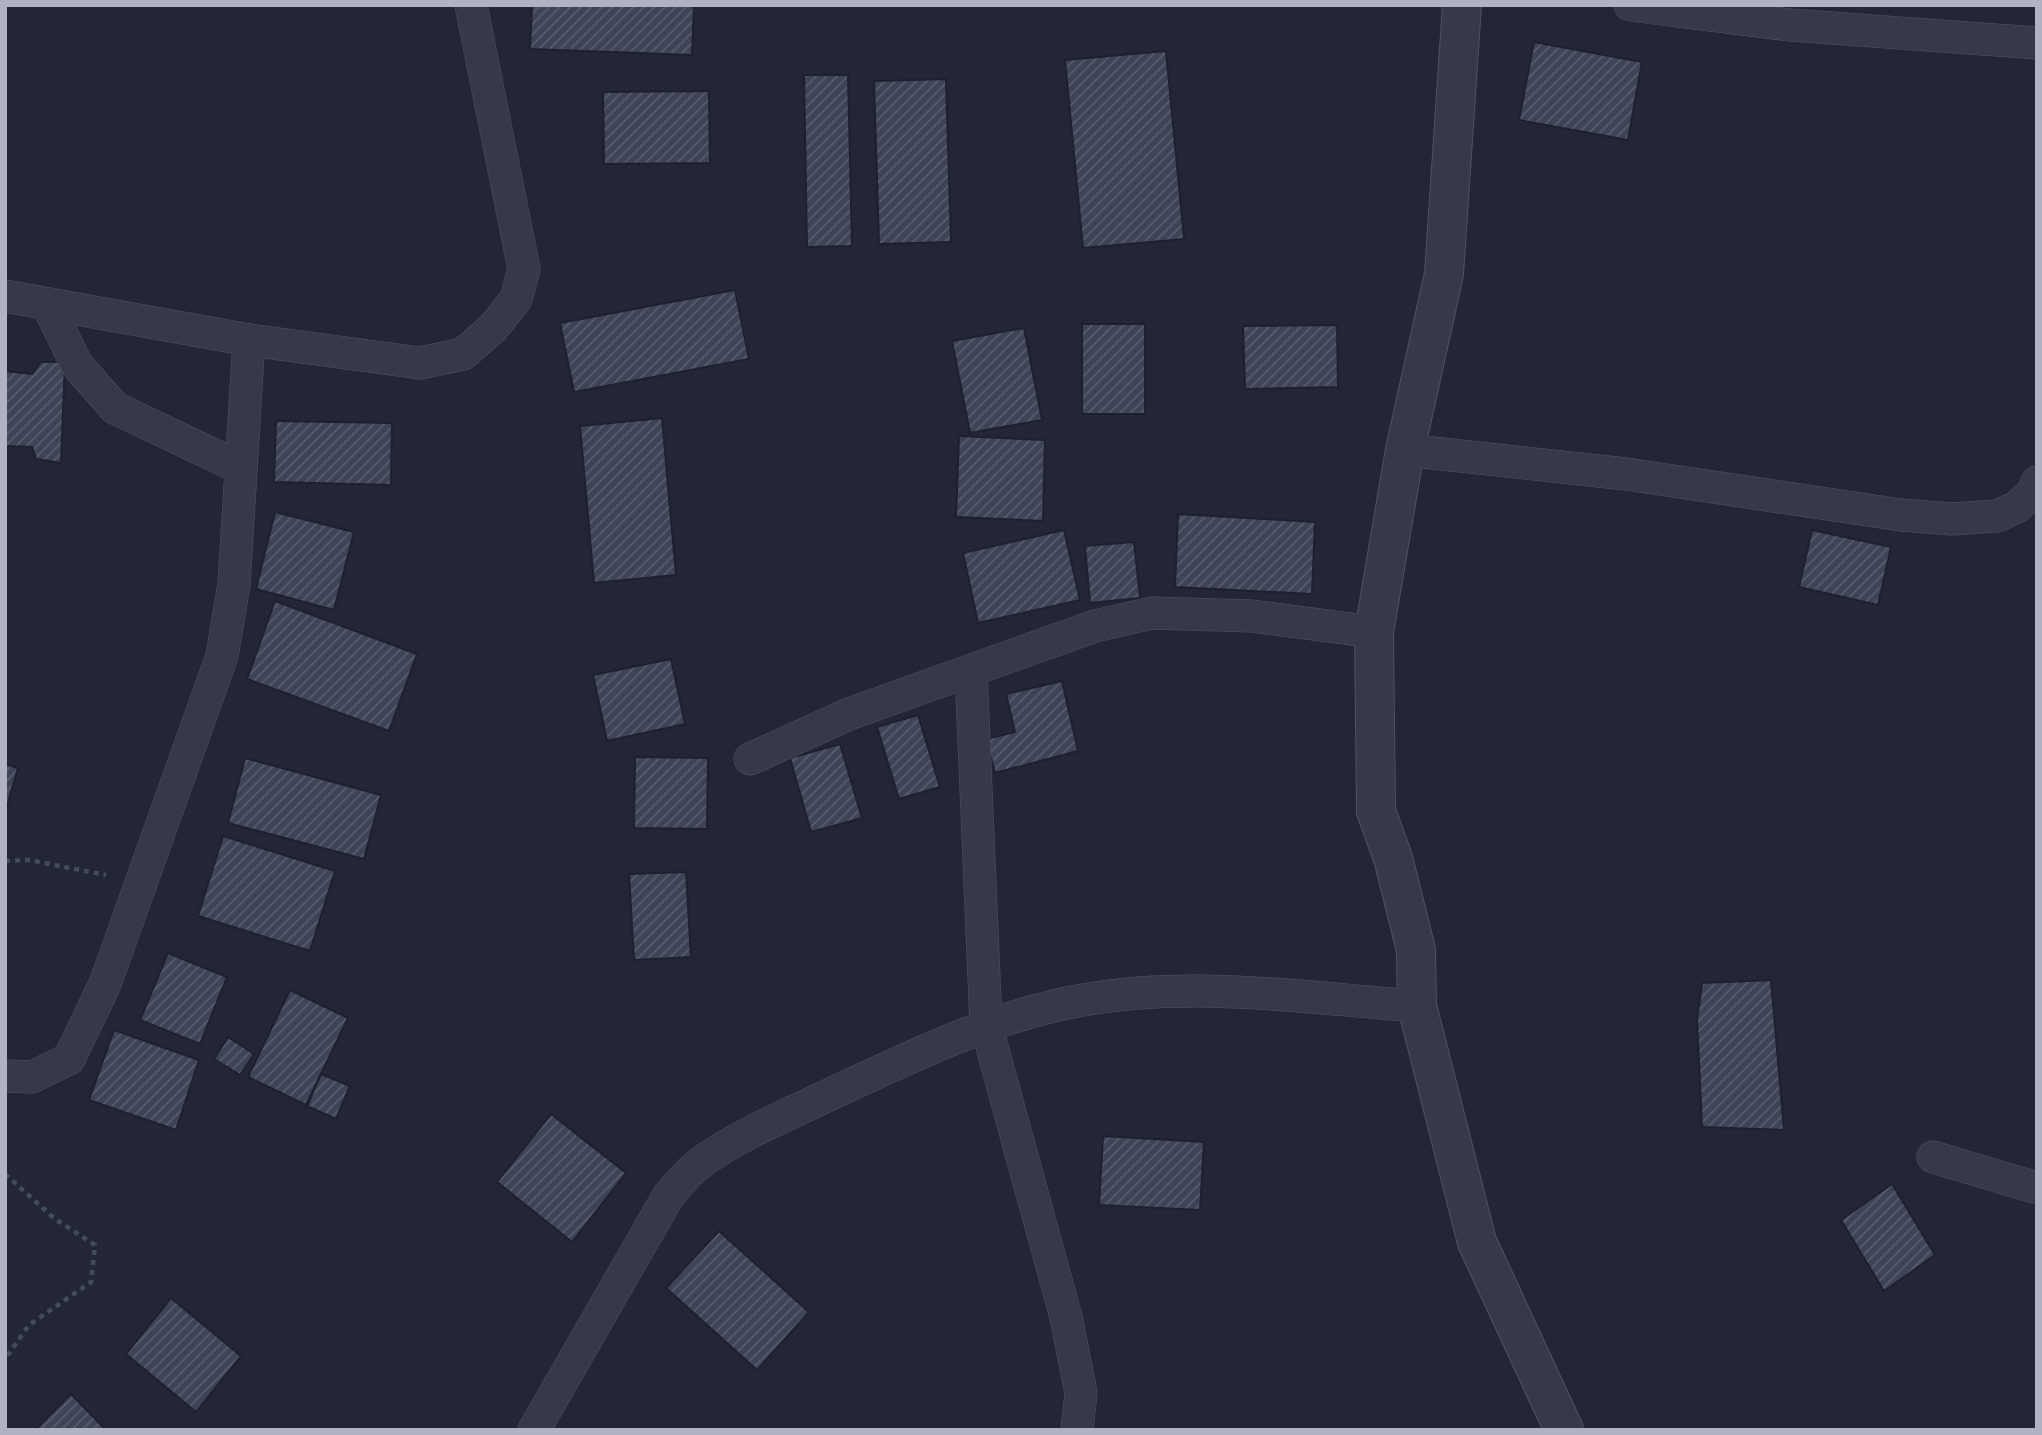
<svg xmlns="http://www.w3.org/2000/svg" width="2042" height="1435" font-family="'PT Sans',sans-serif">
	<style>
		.building { fill: url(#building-hatch); stroke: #1d202e; stroke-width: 2 }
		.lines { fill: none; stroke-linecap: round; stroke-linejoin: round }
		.minor-casing { stroke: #505362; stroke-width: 33 }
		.tertiary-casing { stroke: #505362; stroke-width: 40 }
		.path { stroke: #424e56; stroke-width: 4.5; stroke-dasharray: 5 5; stroke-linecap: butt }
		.minor { stroke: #363948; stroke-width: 32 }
		.tertiary { stroke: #363948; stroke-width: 38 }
	</style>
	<defs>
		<pattern id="building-hatch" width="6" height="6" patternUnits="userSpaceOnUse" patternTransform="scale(1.75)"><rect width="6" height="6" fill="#3f4357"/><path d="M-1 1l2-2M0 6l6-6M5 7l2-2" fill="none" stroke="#585c6e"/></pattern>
	</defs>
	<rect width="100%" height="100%" fill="#222637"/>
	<g class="building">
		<polygon points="532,5 694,5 692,55 530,49"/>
		<polygon points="1534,42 1642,62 1628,140 1519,120"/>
		<polygon points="1166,51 1184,239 1083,248 1065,60"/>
		<polygon points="804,75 848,75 852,246 807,247"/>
		<polygon points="946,79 951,242 879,244 874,81"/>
		<polygon points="709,91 710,163 604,164 603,92"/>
		<polygon points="735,290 749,359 574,392 560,323"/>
		<rect x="1082" y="324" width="63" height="90"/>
		<polygon points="1337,325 1338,387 1245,389 1243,326"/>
		<polygon points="1024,328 1042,420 970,433 952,341"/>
		<polygon points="41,362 65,362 61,463 36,459 32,447 5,446 5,371 32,374"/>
		<polygon points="662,418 676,575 594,583 580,426"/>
		<polygon points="276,421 392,423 391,485 274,482"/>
		<polygon points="959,436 1045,440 1043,521 956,517"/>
		<polygon points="275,512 354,532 334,610 256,589"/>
		<polygon points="1178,514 1315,522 1312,594 1175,587"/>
		<polygon points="1064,530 1080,600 978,623 963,553"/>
		<polygon points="1812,530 1891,547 1878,605 1799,587"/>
		<polygon points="1134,542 1140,598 1090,603 1085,546"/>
		<polygon points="275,601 417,654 389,731 247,679"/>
		<polygon points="671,659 685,724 607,741 593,675"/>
		<polygon points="1062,681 1078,751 995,773 986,739 1015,732 1006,694"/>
		<polygon points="918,715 940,787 899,799 877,727"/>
		<polygon points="840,744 862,818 811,832 790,758"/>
		<polygon points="635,757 708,758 707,829 634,828"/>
		<polygon points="245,758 381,795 364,859 228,823"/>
		<polygon points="5,764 18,768 5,813"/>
		<polygon points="223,836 335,871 310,951 198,916"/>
		<polygon points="686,872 691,957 634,960 629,874"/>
		<polygon points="168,953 227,977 200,1044 140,1020"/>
		<polygon points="1771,980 1784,1130 1702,1127 1697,1020 1702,983"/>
		<polygon points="290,990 348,1018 306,1105 248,1077"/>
		<polygon points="114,1030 199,1060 176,1130 89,1100"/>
		<polygon points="228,1037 254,1054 240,1075 214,1059"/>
		<polygon points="321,1074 350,1086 336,1119 307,1106"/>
		<polygon points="551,1114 626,1173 572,1242 497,1182"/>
		<polygon points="1103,1136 1204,1142 1200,1210 1099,1205"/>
		<polygon points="1892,1184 1935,1255 1884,1291 1841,1220"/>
		<polygon points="719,1231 809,1312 757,1370 666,1288"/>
		<polygon points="171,1298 241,1356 196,1412 126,1354"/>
		<polygon points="71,1394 106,1430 35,1430"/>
	</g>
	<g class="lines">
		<g class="minor-casing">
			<g id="minor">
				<polyline points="1630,5 1790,25 2037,43"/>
				<polyline points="5,296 249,340 420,363 463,354 493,328 516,299 524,269 471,5"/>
				<polyline points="47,304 77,365 115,408 241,468"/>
				<polyline points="1405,450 1626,474 1901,515 1952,519 1997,516 2017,507 2034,491 2037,482"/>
				<polyline points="971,671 986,1025 1066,1317 1081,1393 1077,1430"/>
				<polyline points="750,759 849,714 1095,626 1152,613 1252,616 1374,632"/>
				<polyline points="5,1076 32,1077 69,1059 105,984 222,656 234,584 249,340"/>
				<polyline points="1933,1157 2037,1188"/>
				<path d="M534,1430L669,1195C678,1185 688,1172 699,1164C739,1134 790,1114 835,1092C914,1055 996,1015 1083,1000C1192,980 1308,998 1417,1006"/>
			</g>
		</g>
		<g class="tertiary-casing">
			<polyline id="tertiary" points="1462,5 1444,274 1405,450 1374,632 1376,811 1393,858 1416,950 1417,1006 1477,1242 1564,1430"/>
		</g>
		<g class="path">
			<polyline points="5,861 29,860 106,875"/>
			<polyline points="5,1174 55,1219 95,1245 91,1282 29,1325 5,1359"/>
		</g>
		<use href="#minor" class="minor"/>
		<use href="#tertiary" class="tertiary"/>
	</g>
	<rect width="2042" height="1435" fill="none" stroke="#b0b3c4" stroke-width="14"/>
</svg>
